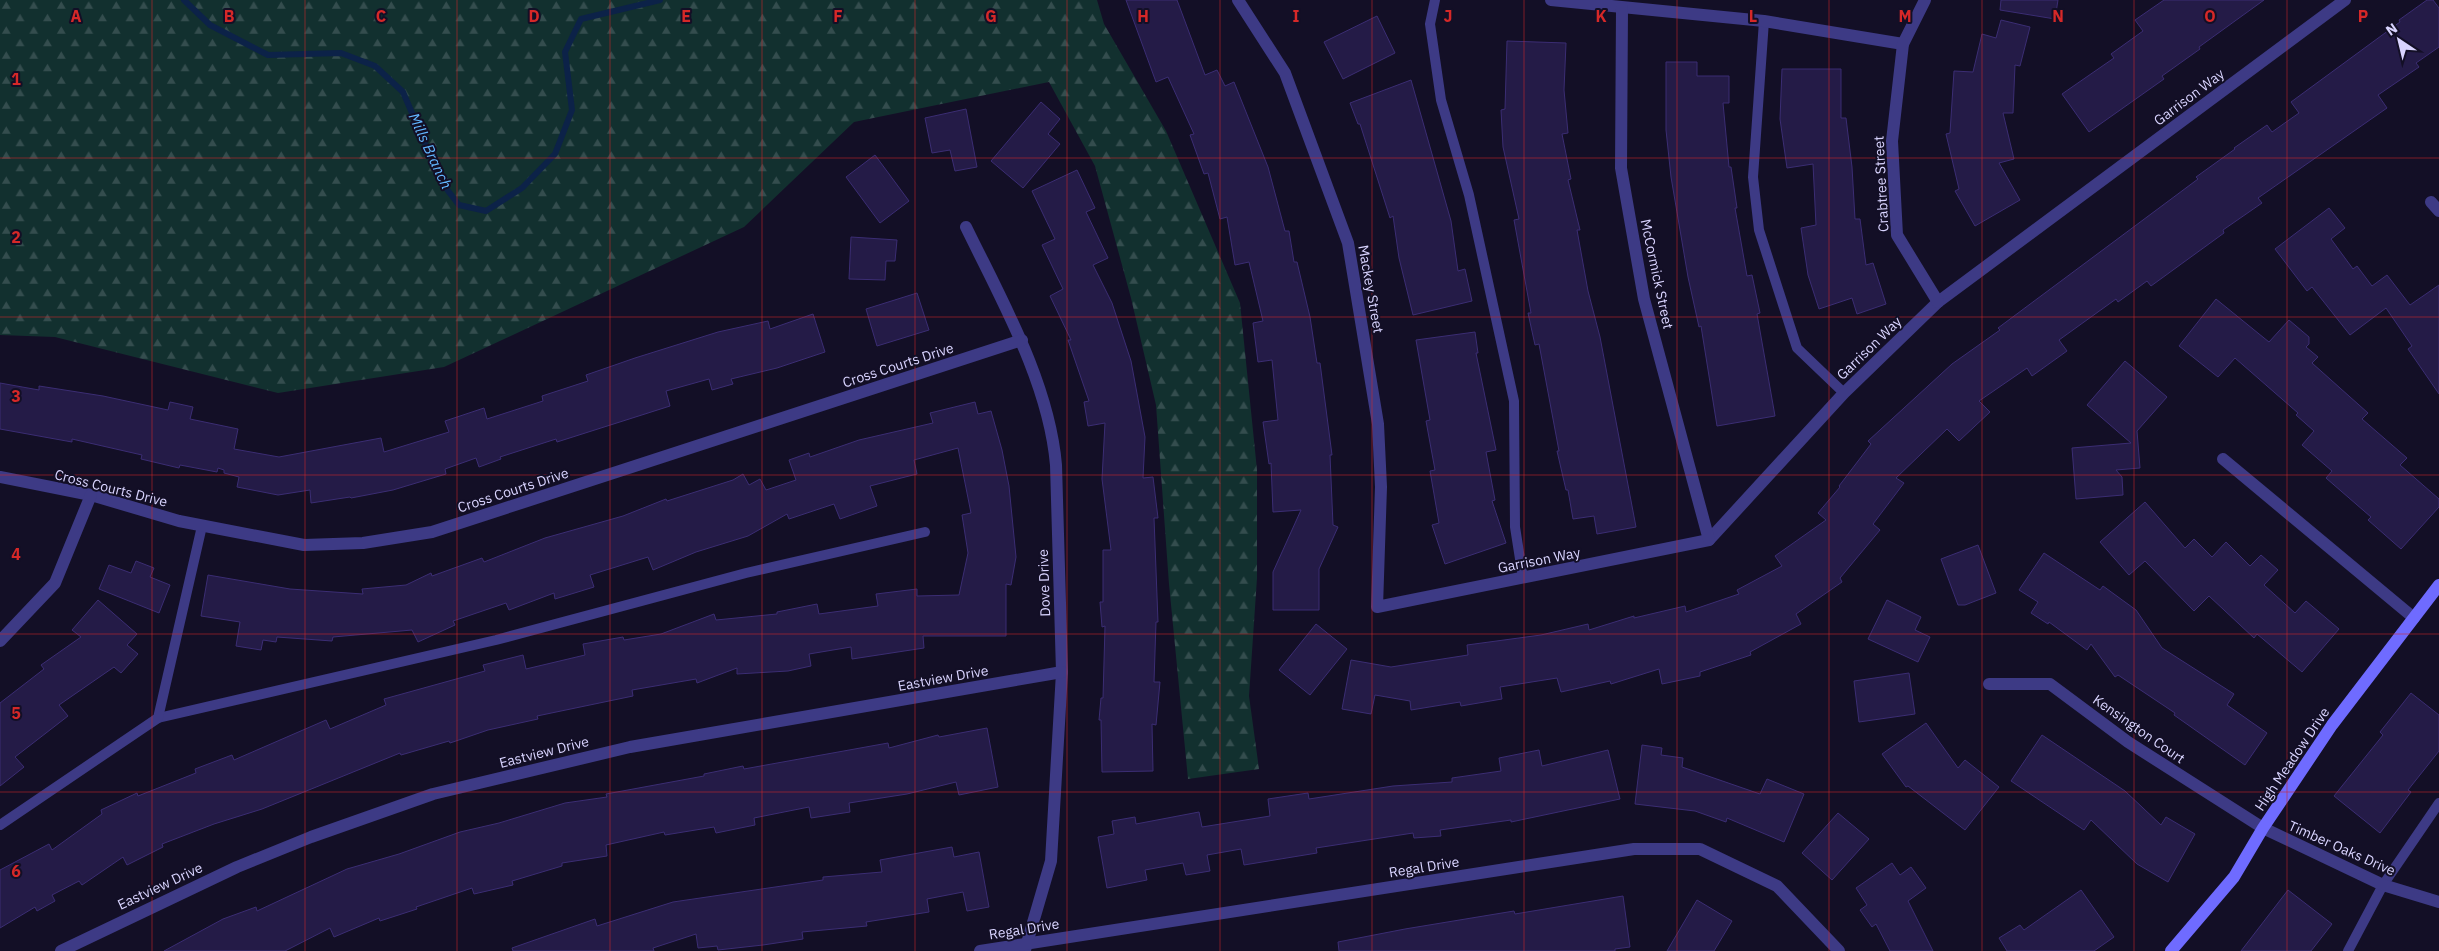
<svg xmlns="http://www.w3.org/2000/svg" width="2439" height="951" font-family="'IBM Plex Sans',sans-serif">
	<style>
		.forest { fill: url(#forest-firs) }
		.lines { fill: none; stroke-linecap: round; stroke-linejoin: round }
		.stream { stroke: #0c2248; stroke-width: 6 }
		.building { fill: #241b47; stroke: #3b2d73 }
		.lane { stroke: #3d3a85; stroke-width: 10 }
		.street { stroke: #3d3a85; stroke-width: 12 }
		.secondary { stroke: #6f6bff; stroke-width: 12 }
		.grid { fill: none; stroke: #d62828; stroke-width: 1; stroke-opacity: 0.55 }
		.labels { text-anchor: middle; stroke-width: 4; stroke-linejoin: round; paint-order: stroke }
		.street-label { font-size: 14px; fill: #d9d4ff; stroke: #130f26 }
		.water-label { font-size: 15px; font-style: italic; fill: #62b6ff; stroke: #130f26 }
		.grid-label { font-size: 16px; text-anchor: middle; font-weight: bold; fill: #d62828; stroke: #130f26; stroke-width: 4; stroke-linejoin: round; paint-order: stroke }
	</style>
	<defs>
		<pattern id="forest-firs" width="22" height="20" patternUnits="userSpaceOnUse" patternTransform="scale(1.25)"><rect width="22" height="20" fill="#12302f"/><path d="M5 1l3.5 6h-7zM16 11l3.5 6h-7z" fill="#344d4e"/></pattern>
	</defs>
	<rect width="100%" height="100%" fill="#130f26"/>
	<polygon class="forest" points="0,0 1097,0 1104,24 1166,131 1240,303 1257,470 1257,578 1249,696 1259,769 1188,779 1169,584 1156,405 1131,298 1095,166 1049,82 854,122 744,227 444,367 278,393 55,337 0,335"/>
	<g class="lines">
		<polyline class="stream" points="184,0 210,25 268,55 341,53 375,66 403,92 442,183 459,205 486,211 522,188 555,154 572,110 565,52 581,19 660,0"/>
	</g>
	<g class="building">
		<polygon points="1126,0 1177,0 1205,75 1217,70 1225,86 1234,82 1268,167 1285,231 1289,231 1294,262 1297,262 1310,317 1317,363 1320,363 1332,455 1330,455 1333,525 1338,527 1319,569 1319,610 1273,610 1273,572 1301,510 1273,512 1271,463 1269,464 1263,422 1278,420 1272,360 1258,362 1253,323 1263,321 1249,262 1235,265 1227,217 1220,219 1208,173 1204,174 1190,135 1194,134 1168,77 1156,82"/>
		<polygon points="2001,0 2058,0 2055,19 2000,10"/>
		<polygon points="2164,0 2264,0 2199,47 2200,49 2162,76 2164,79 2089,132 2062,94 2114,58 2111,54 2143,31 2135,20"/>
		<polygon points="2427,0 2433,0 2439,8 2439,47 2416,63 2419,67 2378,95 2387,108 2258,198 2262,203 2223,230 2224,233 2184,262 2151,286 2147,281 2118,302 2116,299 2059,340 2067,351 2032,376 2027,368 1979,401 1990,412 1959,441 1947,429 1896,478 1904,483 1873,524 1880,530 1840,578 1842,582 1796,614 1801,624 1750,652 1751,655 1700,672 1700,676 1662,684 1659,669 1611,684 1610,681 1561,692 1557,678 1500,687 1502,699 1461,706 1460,702 1411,710 1410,701 1375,695 1371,714 1342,709 1351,660 1391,667 1468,655 1467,645 1541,635 1588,624 1589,630 1634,616 1634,618 1685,606 1686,612 1739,594 1737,590 1782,566 1775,556 1826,520 1818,513 1840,487 1839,486 1871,444 1868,441 1952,364 2000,330 1998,328 2198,179 2196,177 2235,149 2234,148 2267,125 2272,132 2299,113 2291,102 2400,22 2399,20"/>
		<polygon points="1377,16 1395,53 1343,79 1324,42"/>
		<polygon points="2001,20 2030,27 2020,66 2015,65 2013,113 2003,113 2014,159 1999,163 2020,200 1975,226 1955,191 1959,189 1946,134 1950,133 1954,71 1973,72 1982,34 1996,38"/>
		<polygon points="1507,41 1566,43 1564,90 1568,133 1562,134 1571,179 1568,180 1580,230 1577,230 1588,291 1600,337 1636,527 1597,534 1594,516 1573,519 1568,490 1566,490 1557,451 1559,451 1539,344 1535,345 1528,313 1531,313 1514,220 1519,219 1503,147 1501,110 1505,109"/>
		<polygon points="1666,62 1697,62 1697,76 1729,76 1729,103 1723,103 1729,167 1731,167 1737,208 1735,208 1747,276 1752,275 1760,313 1757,314 1775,416 1717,426 1701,326 1699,327 1688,277 1671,177 1666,130"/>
		<polygon points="1782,69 1841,69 1841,118 1846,118 1852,167 1855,219 1860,219 1866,265 1873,263 1886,304 1857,314 1852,298 1819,309 1808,275 1801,228 1816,225 1813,164 1787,168 1780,119"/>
		<polygon points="1411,80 1451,221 1458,271 1465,269 1472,301 1413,315 1399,258 1393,216 1390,218 1360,124 1358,124 1350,103"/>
		<polygon points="1041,102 1060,119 1048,134 1060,144 1023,188 991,161"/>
		<polygon points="966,109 977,167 955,171 950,150 932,153 925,118"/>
		<polygon points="875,155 909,201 880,223 846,177"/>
		<polygon points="1077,170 1095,208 1086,212 1108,258 1093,265 1112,303 1131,361 1145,437 1143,478 1153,477 1158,518 1154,518 1158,622 1156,622 1154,682 1160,682 1156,725 1152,724 1153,771 1102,772 1101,720 1099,720 1101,698 1103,698 1105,626 1102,627 1100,602 1103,602 1103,550 1111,550 1102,479 1105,423 1088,426 1084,402 1089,401 1068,340 1071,340 1050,296 1063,289 1042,245 1055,239 1032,191"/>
		<polygon points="2329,208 2345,228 2331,239 2353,269 2357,266 2372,286 2387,275 2410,305 2439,285 2439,394 2408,349 2412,346 2386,308 2350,335 2312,287 2307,291 2275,249"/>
		<polygon points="851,237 897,240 895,261 886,261 885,280 849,279"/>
		<polygon points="917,293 929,330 877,346 866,309"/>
		<polygon points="2216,299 2269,342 2289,320 2309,337 2309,344 2306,347 2318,357 2312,363 2368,413 2362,419 2407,458 2400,465 2439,499 2439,507 2401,549 2368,520 2371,517 2326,478 2332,471 2302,445 2314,431 2296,415 2298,413 2235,358 2218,377 2179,346"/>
		<polygon points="813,314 825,352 777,368 731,379 733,384 712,390 709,379 666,391 670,406 557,442 556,439 500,457 501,459 479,467 476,458 445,469 446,474 393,490 351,498 350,497 311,503 310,490 278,495 237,487 239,477 224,473 224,470 218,468 217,472 180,465 179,468 141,459 142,455 72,439 72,442 0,429 0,383 39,390 39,386 103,396 168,410 170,402 193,407 190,419 238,429 234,449 279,457 381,438 384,452 449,432 445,421 484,408 487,419 543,401 542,396 588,381 586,375 635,358 718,332 768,321 770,329"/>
		<polygon points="1475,332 1478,353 1476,353 1496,450 1486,452 1495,500 1492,501 1506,543 1445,564 1432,525 1439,523 1430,471 1435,470 1426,421 1430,420 1416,340"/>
		<polygon points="2125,361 2167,397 2137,431 2140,468 2116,470 2122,477 2123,495 2076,499 2072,448 2131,443 2087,405"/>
		<polygon points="975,402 978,414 991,411 1002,450 1009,486 1016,557 1011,585 1006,584 1006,636 923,636 924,648 852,659 851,647 809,654 811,666 788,671 737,674 737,668 697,683 696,679 632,690 633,696 537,716 538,719 488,730 450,743 449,741 401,755 400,753 262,809 214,824 162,844 163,847 127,865 123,857 82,885 79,881 52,895 55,901 37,911 35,907 0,928 0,870 49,844 52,850 102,814 101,810 137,793 138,796 196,773 195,769 232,755 234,760 326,720 330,729 386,705 384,699 485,671 483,665 523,655 526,669 585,655 583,644 623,637 624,640 661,634 714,614 716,620 777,614 777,612 817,604 819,614 878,606 876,594 917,589 917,596 959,595 968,553 962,515 971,513 958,448 914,460 917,474 870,486 877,506 840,519 834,504 789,519 787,514 748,536 696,552 653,570 648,557 590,575 594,587 555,599 554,593 509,610 506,603 453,621 455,625 418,642 412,630 333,637 332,641 277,637 276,642 263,640 261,650 236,646 240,622 201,616 208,575 290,589 363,594 362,589 406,585 431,573 432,576 482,558 484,562 545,538 623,516 666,499 667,501 733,480 743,474 749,485 760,479 766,490 796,480 789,460 809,453 810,457 859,440 933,423 930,413"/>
		<polygon points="2145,502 2185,548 2194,539 2212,557 2226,542 2250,566 2261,555 2278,570 2264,585 2295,613 2306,601 2339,629 2302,672 2257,634 2254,638 2209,596 2194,611 2145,561 2129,575 2100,542"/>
		<polygon points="1978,545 1996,593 1965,605 1958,605 1941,559"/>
		<polygon points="2044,553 2100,590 2103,586 2136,610 2162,648 2234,694 2227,705 2267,733 2245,765 2174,715 2175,713 2118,675 2115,677 2091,644 2087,650 2049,622 2048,624 2031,613 2038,602 2019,590"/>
		<polygon points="136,561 154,568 150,577 170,585 159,613 99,589 109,565 131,573"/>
		<polygon points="98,600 137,634 127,645 138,654 121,673 114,667 59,705 68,716 15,757 24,767 0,786 0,703 44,669 41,665 81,637 72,630"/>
		<polygon points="1887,600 1921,617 1915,630 1930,637 1918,662 1868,639"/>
		<polygon points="1316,624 1347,649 1310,695 1279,670"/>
		<polygon points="1909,673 1915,714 1859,722 1854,681"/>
		<polygon points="2411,693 2439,715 2439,751 2408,790 2411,792 2380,833 2334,796 2383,735 2380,732"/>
		<polygon points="1926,723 1958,768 1965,760 1999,787 1965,830 1908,786 1906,787 1882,754"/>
		<polygon points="987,728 998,787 959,795 956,782 907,794 849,803 850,812 811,818 809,807 754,818 755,825 716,833 714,827 665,835 664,832 606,845 607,856 562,863 562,866 512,881 513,885 474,894 472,888 416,907 417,909 380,921 379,918 334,937 330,928 285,951 164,951 223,919 256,907 257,911 347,869 399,854 460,832 499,823 565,803 607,797 606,794 704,776 704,774 743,766 744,769 888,743 889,748 938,735 939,737"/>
		<polygon points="2042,735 2125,791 2161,825 2166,817 2195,834 2168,882 2137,864 2091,820 2084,830 2011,781"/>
		<polygon points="1642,745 1662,748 1661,755 1683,758 1682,767 1760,794 1767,779 1804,794 1784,842 1727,818 1726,822 1695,811 1635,804"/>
		<polygon points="1539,750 1542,766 1608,750 1620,799 1511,822 1511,820 1440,830 1441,836 1414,838 1413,833 1316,848 1317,853 1244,865 1241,849 1207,855 1210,871 1186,875 1183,863 1145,870 1147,880 1107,888 1098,837 1114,834 1112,821 1135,817 1136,824 1199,812 1202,827 1270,816 1268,799 1308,793 1309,799 1393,786 1452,782 1452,778 1501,771 1499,758"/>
		<polygon points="1838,813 1869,839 1832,880 1802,853"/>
		<polygon points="952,847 954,857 979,852 989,907 967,911 963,892 927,899 929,912 866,922 867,926 802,932 803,939 763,945 718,950 717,946 698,948 696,934 653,948 654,951 513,951 512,948 595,919 597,926 673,902 823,880 823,877 882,872 880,860"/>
		<polygon points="1892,863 1900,875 1911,867 1926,888 1908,901 1933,951 1890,951 1876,924 1872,927 1860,910 1867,905 1856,888"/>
		<polygon points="2081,890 2114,937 2094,951 2007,951 1999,938 2020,925 2024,930"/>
		<polygon points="2288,890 2332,924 2311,951 2241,951"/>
		<polygon points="1623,896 1630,947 1615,949 1615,951 1339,951 1338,942 1405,929 1514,911 1515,914"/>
		<polygon points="1697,900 1732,921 1714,951 1667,951"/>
	</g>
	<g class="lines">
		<g class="lane">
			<polyline points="1435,0 1430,24 1441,100 1469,195 1514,401 1515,527 1523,578"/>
			<polyline points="1764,21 1753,177 1759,230 1797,348 1844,393"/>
			<polyline points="158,718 496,640 746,573 925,532"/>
			<polyline points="0,825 158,718 202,526"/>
			<polyline points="2348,951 2383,885 2439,803"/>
		</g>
		<g class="street">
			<polyline points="1238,0 1285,73 1348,243 1378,424 1381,487 1377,607 1709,540 1844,393 1938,302 2345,0"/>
			<polyline points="1551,0 1764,21 1903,44"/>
			<polyline points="1925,0 1903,44 1892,141 1897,235 1938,302"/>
			<polyline points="1622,8 1621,168 1644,299 1709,540"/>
			<polyline points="2431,202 2439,211"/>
			<path d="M966,227C1002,301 1049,383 1056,465L1062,672L1051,861L1025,950"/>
			<polyline points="2223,459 2414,618"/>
			<polyline points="0,477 91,495 179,521 304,545 363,543 432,532 1022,340"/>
			<polyline points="0,641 55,583 91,495"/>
			<polyline points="1989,684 2050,684 2128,742 2263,828 2383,885 2439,902"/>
			<polyline points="61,951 237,867 311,837 433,794 630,747 1062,672"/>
			<polyline points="980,951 1634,849 1700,849 1777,886 1839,951"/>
		</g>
		<polyline class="secondary" points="2171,951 2234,877 2263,828 2332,725 2439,585"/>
	</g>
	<path class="grid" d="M152,0V951M305,0V951M457,0V951M610,0V951M762,0V951M915,0V951M1067,0V951M1220,0V951M1372,0V951M1524,0V951M1677,0V951M1829,0V951M1982,0V951M2134,0V951M2287,0V951M0,158H2439M0,317H2439M0,475H2439M0,634H2439M0,792H2439"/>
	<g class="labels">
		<g class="street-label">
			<text transform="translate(2189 97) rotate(-37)" y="5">Garrison Way</text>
			<text transform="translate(1881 184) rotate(-93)" y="5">Crabtree Street</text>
			<text transform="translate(1657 274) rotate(78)" y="5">McCormick Street</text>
			<text transform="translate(1371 289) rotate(80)" y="5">Mackey Street</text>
			<text transform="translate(1869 348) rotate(-44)" y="5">Garrison Way</text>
			<text transform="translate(898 365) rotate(-18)" y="5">Cross Courts Drive</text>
			<text transform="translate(111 488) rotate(14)" y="5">Cross Courts Drive</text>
			<text transform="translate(513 490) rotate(-18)" y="5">Cross Courts Drive</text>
			<text transform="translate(1539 560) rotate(-11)" y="5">Garrison Way</text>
			<text transform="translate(1044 583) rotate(-92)" y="5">Dove Drive</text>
			<text transform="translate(943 678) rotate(-10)" y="5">Eastview Drive</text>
			<text transform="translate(2139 729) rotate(35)" y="5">Kensington Court</text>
			<text transform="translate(544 752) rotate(-14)" y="5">Eastview Drive</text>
			<text transform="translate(2292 759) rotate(-56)" y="5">High Meadow Drive</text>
			<text transform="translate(2342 848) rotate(24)" y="5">Timber Oaks Drive</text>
			<text transform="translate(1424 867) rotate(-9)" y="5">Regal Drive</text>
			<text transform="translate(160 886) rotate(-25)" y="5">Eastview Drive</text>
			<text transform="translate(1024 929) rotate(-9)" y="5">Regal Drive</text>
		</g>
		<g class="water-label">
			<text transform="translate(430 151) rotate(65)" y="5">Mills Branch</text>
		</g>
	</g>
	<g class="grid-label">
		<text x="76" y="22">A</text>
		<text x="229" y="22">B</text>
		<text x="381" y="22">C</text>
		<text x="534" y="22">D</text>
		<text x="686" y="22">E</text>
		<text x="838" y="22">F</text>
		<text x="991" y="22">G</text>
		<text x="1143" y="22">H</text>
		<text x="1296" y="22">I</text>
		<text x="1448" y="22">J</text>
		<text x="1601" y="22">K</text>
		<text x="1753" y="22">L</text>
		<text x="1905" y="22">M</text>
		<text x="2058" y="22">N</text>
		<text x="2210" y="22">O</text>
		<text x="2363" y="22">P</text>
		<text x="16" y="85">1</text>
		<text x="16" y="243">2</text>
		<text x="16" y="402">3</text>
		<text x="16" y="560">4</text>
		<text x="16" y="719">5</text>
		<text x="16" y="877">6</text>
	</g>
	<g transform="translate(2399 40) rotate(325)" stroke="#130f26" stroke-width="4" paint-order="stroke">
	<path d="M0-4L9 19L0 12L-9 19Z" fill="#d9d4ff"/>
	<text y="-8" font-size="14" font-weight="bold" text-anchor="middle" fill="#d9d4ff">N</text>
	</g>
</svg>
